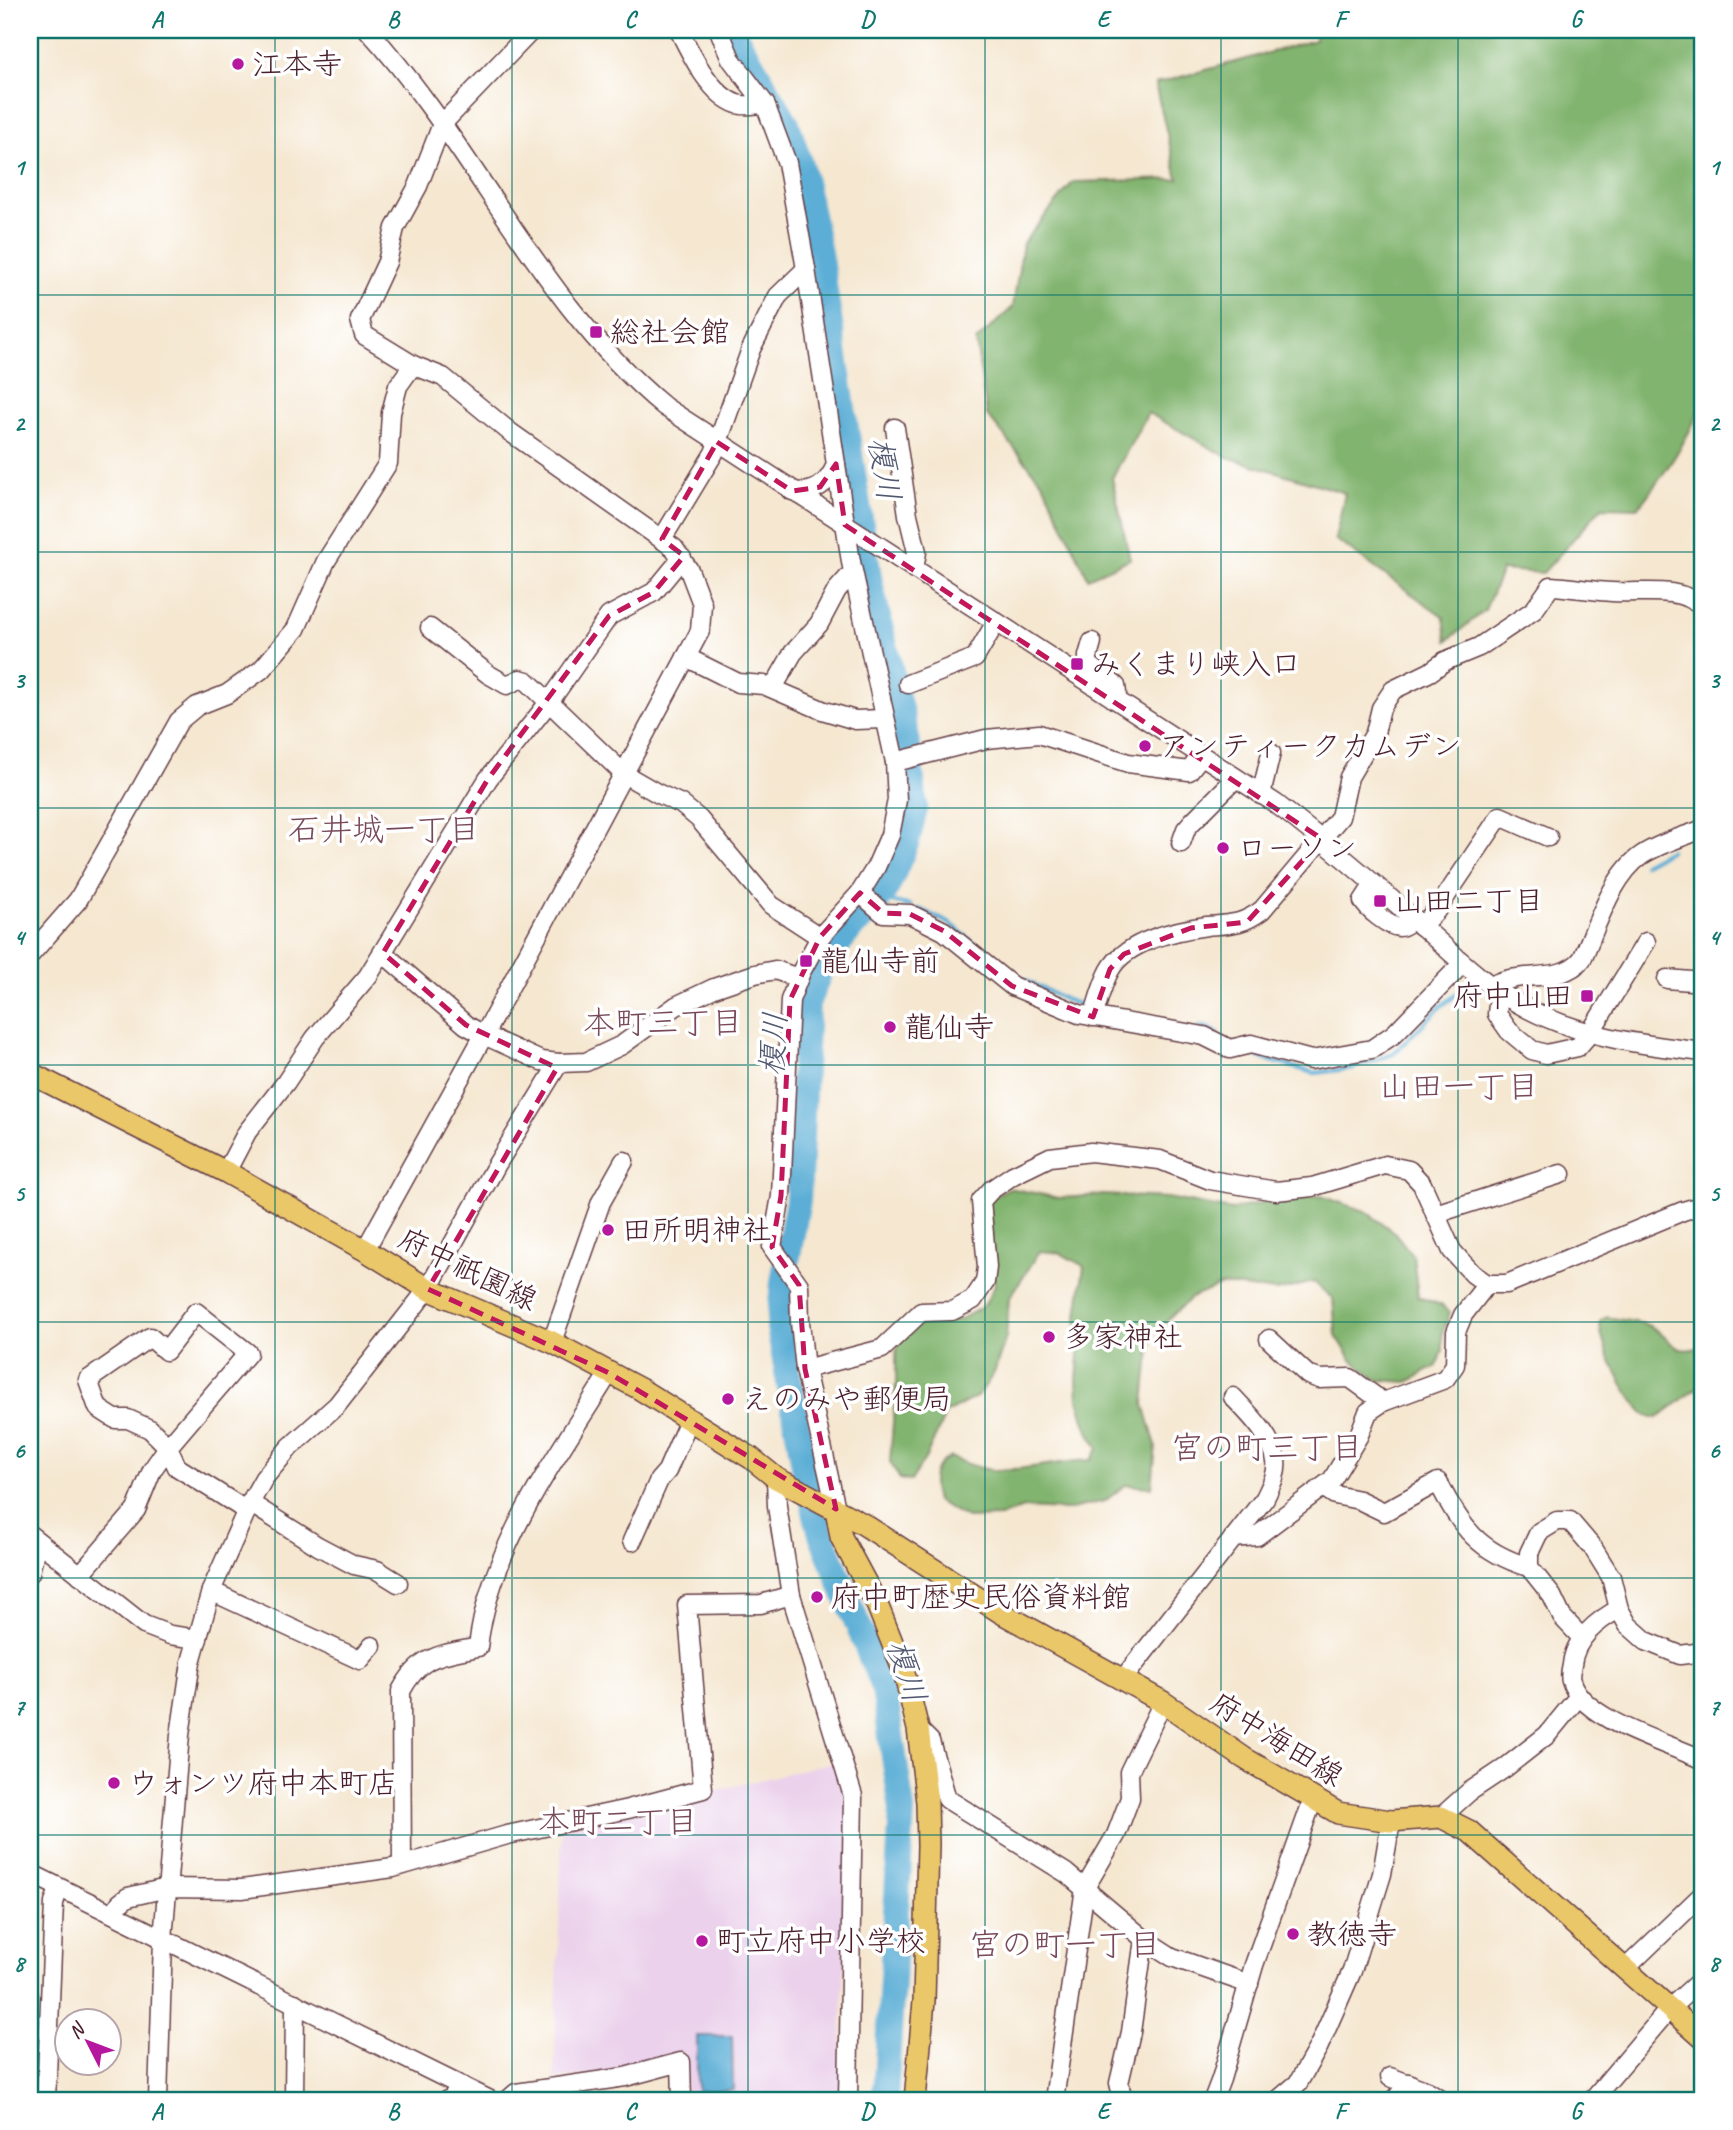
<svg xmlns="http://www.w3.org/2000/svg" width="1733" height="2130" font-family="Caveat,'Klee One',sans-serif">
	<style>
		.built { fill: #ebd1eb }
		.forest { fill: #81b46e; stroke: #666a4c; stroke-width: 2 }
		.water { fill: #5baed6; stroke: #526680; stroke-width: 2 }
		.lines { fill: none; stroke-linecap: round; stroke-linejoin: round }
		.stream { stroke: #5baed6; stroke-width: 4.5 }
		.river { stroke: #5baed6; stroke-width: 26 }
		.minor-casing { stroke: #643d44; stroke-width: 21 }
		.major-casing { stroke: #643d44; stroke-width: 24 }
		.minor { stroke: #fff; stroke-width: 18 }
		.major { stroke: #eac769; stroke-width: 21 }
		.marked { fill: none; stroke: #c2185b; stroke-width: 5; stroke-dasharray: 14 9; stroke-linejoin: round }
		.grid { fill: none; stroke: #0f766e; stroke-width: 2; stroke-opacity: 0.55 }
		.poi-dot { fill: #b5179e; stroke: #fff; stroke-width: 2.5 }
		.labels { text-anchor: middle; stroke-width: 7; stroke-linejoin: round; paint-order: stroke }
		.poi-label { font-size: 30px; fill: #4a1f2b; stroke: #fff; text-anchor: start }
		.street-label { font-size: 30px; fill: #4a1f2b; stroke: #fff }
		.water-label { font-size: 32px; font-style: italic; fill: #51586f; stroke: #fff }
		.neighbourhood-label { font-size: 32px; fill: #784a59; stroke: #fff }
		.neatline { fill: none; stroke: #0f766e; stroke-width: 2.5 }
		.grid-label { font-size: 23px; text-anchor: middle; font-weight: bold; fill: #0f766e }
	</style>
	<rect width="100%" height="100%" fill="#fff"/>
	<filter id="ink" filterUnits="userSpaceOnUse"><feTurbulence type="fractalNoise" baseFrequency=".0143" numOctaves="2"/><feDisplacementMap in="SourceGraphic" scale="14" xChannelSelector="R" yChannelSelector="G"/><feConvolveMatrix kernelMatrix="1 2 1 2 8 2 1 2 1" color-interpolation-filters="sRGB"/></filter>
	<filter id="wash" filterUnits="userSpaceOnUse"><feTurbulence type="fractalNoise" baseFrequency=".00686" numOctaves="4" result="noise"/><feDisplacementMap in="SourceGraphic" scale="28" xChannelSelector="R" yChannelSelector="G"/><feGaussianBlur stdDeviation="1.57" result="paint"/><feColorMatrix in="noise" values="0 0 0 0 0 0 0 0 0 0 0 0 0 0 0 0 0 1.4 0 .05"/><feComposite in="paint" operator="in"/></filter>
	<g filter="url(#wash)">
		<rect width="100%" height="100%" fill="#f5e7d0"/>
		<polygon class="built" points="837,1761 850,1804 839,2096 836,2100 686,2100 685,2053 622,2070 554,2080 562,1828"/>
		<g class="forest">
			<path d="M1316,30H1703V401C1688,441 1664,474 1638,508L1602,507L1543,573L1502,570L1485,610L1447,641L1444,617L1335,539L1345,493L1227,457L1148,413L1112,478L1130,559L1088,578L1043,483L987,415L976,341L1013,307L1023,243L1073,182L1178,179L1155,84L1315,40Z"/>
			<path d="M1009,1188L1059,1198L1102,1195L1168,1198L1231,1210L1280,1198L1321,1196L1365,1211L1395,1233L1413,1256L1418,1297L1441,1305L1450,1313L1442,1333L1443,1351L1437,1366L1408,1382L1377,1380L1352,1360L1336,1335L1333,1299L1314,1282L1277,1291L1222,1285L1191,1298L1154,1333L1148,1363L1144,1404L1156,1446L1152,1487L1125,1485L1105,1501L1067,1510L1023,1508L1000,1517L967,1518L936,1501C931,1482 930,1467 950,1457C963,1462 978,1469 992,1470C1025,1471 1058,1461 1091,1460L1098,1449L1085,1423L1078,1399L1077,1381L1079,1355L1077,1316L1084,1266L1060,1253L1040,1251L1009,1299L1006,1337L994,1373L978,1396L946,1413L926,1457L911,1481L900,1479L890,1462L896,1384V1352L904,1332L923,1318L959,1320L984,1306L995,1285L991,1266L987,1211L992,1197Z"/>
			<path d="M1607,1317C1620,1320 1635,1321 1647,1325C1669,1332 1671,1360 1702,1346L1703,1339V1382C1698,1388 1691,1392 1685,1397C1675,1405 1668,1412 1657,1418C1651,1417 1645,1415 1642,1411C1625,1393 1600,1347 1600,1322Z"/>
		</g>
		<polygon class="water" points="697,2036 732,2036 733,2090 697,2091"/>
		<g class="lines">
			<g class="stream">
				<polyline points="1644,864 1670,850"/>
				<polyline points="879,899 911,906"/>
				<polyline points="919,909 951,924 1008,972 1066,1000 1092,1008"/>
				<polyline points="1561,981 1581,975 1591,959"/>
				<polyline points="1200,1027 1208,1028 1218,1034"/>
				<polyline points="1250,1052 1264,1059 1315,1073 1354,1068 1393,1054 1440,1007 1461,991 1486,989"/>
			</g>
			<polyline class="river" points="732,30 787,124 801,168 819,253 870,583 907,739 915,808 907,841 888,885 870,911 852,927 824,962 807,1003 798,1201 783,1282 779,1327 806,1476 821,1534 884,1689 902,1810 885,2100"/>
		</g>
	</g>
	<g filter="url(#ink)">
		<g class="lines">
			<g class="minor-casing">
				<g id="minor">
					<path d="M368,30C476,148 540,304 665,407L1275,803C1323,840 1369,879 1415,920C1451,952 1484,986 1528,1009C1582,1037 1643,1045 1703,1052"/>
					<path d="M679,30C691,54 710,95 737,104C745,107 757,104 765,104"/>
					<polyline points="719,30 731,59 765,104 787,163 806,269 851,562 895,762 897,800 890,835 876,867 860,893 820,937 801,972 790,1000 781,1196 772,1247 799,1285 800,1322 805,1369 836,1509"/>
					<polyline points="895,428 908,515 917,552 914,569"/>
					<path d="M792,491C813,495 829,484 836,464"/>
					<polyline points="662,539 714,453 751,349 778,296 806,269"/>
					<polyline points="430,628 488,674 507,685 520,679 527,681 624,774 657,793 681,804 699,819 771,905 820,937"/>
					<polyline points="1092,642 1088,656 1088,664 1116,686 1117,693 1114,699"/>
					<polyline points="686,657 738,683 764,685 822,710 855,720 885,719"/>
					<polyline points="908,684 975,658 996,622"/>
					<polyline points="773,688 793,653 819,624 837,590 853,572"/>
					<polyline points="895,762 986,739 1039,734 1128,763 1189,771 1201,756"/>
					<polyline points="1261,795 1271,753"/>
					<polyline points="1181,843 1186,829 1192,822 1236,778"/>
					<path d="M1374,884L1363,901C1367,909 1389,927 1399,927C1405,927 1409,922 1414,919"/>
					<polyline points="860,893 883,913 910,914 944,931 1012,986 1079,1014 1204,1036 1230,1049 1251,1044 1311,1060 1372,1049 1394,1034 1462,964"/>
					<polyline points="1421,926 1436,911 1500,816 1548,837"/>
					<polyline points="383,953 466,1025 484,1035 541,1061 559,1063 586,1062 622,1045 676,1006 714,988 755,974 775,970 798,978"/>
					<polyline points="30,955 78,900 179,721 197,706 227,694 261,670 296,629 326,561 388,463 391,413 398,386 413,365"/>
					<polyline points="1667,979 1703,982"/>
					<path d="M1490,987C1518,968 1560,986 1582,959C1597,926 1612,875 1642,855C1660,843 1683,837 1703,829"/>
					<polyline points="1503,995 1498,1004 1497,1014 1509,1031 1532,1050 1546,1054 1578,1047 1590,1033 1646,942"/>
					<path d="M1093,1017C1098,1002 1102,984 1110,970C1126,941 1176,930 1207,926C1231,924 1242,925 1262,910L1340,817L1349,777L1375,733L1381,708L1393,690L1430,672L1445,661L1479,647L1534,610L1551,586C1572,587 1592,591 1612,592C1643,594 1678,585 1703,607"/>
					<polyline points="226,1172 247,1132 286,1082 315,1038 368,976 488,779 550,701 609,616 654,592 682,558"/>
					<polyline points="1435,1214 1561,1174"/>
					<polyline points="365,1250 484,1035 700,631 702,604 689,570 674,548 510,432 443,377 413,365 364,335 360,320 387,262 395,228 418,186 442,124 532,30"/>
					<polyline points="1269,1339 1308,1375 1319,1379 1350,1378 1383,1402"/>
					<polyline points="552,1342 601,1202 624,1161"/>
					<polyline points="805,1369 882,1349 921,1312 952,1311 973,1300 985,1282 987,1267 981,1201 991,1190 1013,1175 1050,1157 1091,1152 1160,1160 1210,1180 1276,1191 1312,1187 1385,1165 1409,1170 1422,1184 1452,1251 1473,1274 1487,1284 1507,1284 1683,1211 1703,1205"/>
					<polyline points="776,1478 777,1506 791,1595 853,1796 848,2100"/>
					<path d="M1323,1487L1335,1495L1359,1500L1384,1512L1438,1482C1461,1527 1478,1552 1529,1567"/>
					<polyline points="250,1503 318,1546 354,1565 377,1570 398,1583"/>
					<polyline points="30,1535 144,1625 170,1635 198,1639"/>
					<polyline points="1233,1538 1257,1536 1332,1480 1359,1435 1368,1412 1383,1402 1445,1379 1455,1365 1456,1332 1463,1315 1487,1284"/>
					<polyline points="632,1541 659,1480 667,1471 689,1420"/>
					<polyline points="30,1573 37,1541"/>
					<polyline points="80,1575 136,1510 152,1470 168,1447 248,1353 196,1312 166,1351 150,1337 88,1380 98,1408 115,1419 128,1419 150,1429 168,1447 177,1467 247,1511"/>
					<polyline points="211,1591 360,1660 372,1646"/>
					<path d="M1619,1609C1598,1620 1574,1639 1572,1665C1571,1670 1569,1676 1571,1681C1583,1721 1669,1743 1703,1760"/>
					<polyline points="1582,1638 1562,1617 1552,1596 1529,1567 1529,1553 1539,1532 1557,1521 1570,1521 1593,1548 1611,1577 1619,1609 1628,1625 1646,1641 1680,1655 1703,1652"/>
					<path d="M1123,1679L1265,1498C1270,1487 1278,1474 1276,1461C1273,1437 1248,1413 1233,1397"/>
					<polyline points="918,1729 930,1741 947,1799 1066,1873 1144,1939 1172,1957 1249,1984"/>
					<polyline points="1441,1817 1469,1792 1505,1768 1547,1735 1579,1696"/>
					<path d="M402,1865L401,1691C421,1654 441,1655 478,1647C490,1545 557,1458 609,1373"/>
					<polyline points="30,1873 490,2100"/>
					<polyline points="113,1914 120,1903 128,1897 167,1888 242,1889 393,1868 507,1835 628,1809 703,1789 687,1605 761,1604 791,1595"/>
					<polyline points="1626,1968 1703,1894"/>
					<polyline points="1390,2077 1428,2091 1442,2100"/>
					<polyline points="46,2100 54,1903 59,1888"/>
					<polyline points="158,2100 163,1939 180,1735 191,1662 211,1591 250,1503 264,1478 290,1447 337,1405 428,1289 497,1164 559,1063"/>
					<polyline points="294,2100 295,2003"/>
					<polyline points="447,2100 451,2099 461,2086"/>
					<polyline points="508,2100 516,2093 625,2077 681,2062 682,2100"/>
					<polyline points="1054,2100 1085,1888 1116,1835 1130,1798 1129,1772 1163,1702"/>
					<polyline points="1123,2100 1119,2083 1131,2032 1144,1939"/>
					<polyline points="1213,2100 1221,2079 1254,1965 1313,1799"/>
					<polyline points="1278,2100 1298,2083 1319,2046 1352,1971 1382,1874 1391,1821"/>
					<polyline points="1395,2100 1409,2083"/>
					<polyline points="1592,2100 1670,2008 1703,1978"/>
					<polyline points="1701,2100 1703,2097"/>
				</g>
			</g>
			<g class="major-casing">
				<g id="major">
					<polyline points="30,1073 226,1172 365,1250 428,1289 552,1342 640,1389 751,1458 776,1478 863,1524 1000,1612 1163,1702 1244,1758 1338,1813 1391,1821 1441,1817 1469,1831 1703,2038"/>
					<polyline points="836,1509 841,1537 876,1602 904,1672 918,1729 927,1802 928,1845 924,2001 915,2100"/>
				</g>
			</g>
			<use href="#minor" class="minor"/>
			<use href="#major" class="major"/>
		</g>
	</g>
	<path class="marked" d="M717,442L792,491L820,487L836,464L845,525L1322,839L1247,922L1191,928L1124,954L1110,969L1093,1017L1012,986L944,931L910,914L883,913L860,893L820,937L790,1000L781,1196L772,1247L799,1285L805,1369L836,1509L609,1373L428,1289L557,1068L466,1025L383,953L488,779L609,616L654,592L684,556L662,539Z"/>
	<path class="grid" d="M275,30V2100M512,30V2100M748,30V2100M985,30V2100M1221,30V2100M1458,30V2100M30,295H1703M30,552H1703M30,808H1703M30,1065H1703M30,1322H1703M30,1578H1703M30,1835H1703"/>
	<g class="poi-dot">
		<circle cx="238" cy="64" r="7"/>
		<rect x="589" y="325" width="14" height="14" rx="3.5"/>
		<rect x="1070" y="657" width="14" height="14" rx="3.5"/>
		<circle cx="1145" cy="746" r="7"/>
		<circle cx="1223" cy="848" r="7"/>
		<rect x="1373" y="894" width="14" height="14" rx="3.5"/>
		<rect x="799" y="954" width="14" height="14" rx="3.5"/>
		<rect x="1580" y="989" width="14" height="14" rx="3.5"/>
		<circle cx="890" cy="1027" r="7"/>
		<circle cx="608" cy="1230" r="7"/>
		<circle cx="1049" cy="1337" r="7"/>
		<circle cx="728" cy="1399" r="7"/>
		<circle cx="817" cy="1597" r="7"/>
		<circle cx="114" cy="1783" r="7"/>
		<circle cx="1293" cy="1934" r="7"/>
		<circle cx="702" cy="1941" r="7"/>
	</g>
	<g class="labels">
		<g class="poi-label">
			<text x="252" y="74">江本寺</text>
			<text x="610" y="342">総社会館</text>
			<text x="1091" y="674">みくまり峡入口</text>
			<text x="1159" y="756">アンティークカムデン</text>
			<text x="1237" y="858">ローソン</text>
			<text x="1394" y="911">山田二丁目</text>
			<text x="820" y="971">龍仙寺前</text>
			<text x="1573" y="1006" text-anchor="end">府中山田</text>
			<text x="904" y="1037">龍仙寺</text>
			<text x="622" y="1240">田所明神社</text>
			<text x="1063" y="1347">多家神社</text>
			<text x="742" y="1409">えのみや郵便局</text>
			<text x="831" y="1607">府中町歴史民俗資料館</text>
			<text x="128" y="1793">ウォンツ府中本町店</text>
			<text x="1307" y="1944">教徳寺</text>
			<text x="716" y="1951">町立府中小学校</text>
		</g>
		<g class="street-label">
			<text transform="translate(468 1269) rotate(26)" y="10">府中祇園線</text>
			<text transform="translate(1277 1739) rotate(32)" y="10">府中海田線</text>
		</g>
		<g class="water-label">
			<text transform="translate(885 469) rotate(81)" y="11">榎川</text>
			<text transform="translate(773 1044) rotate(-86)" y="11">榎川</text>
			<text transform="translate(907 1671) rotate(73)" y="11">榎川</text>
		</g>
		<g class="neighbourhood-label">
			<text x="384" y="840">石井城一丁目</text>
			<text x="663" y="1033">本町三丁目</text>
			<text x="1459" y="1097">山田一丁目</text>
			<text x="1267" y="1458">宮の町三丁目</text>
			<text x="618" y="1832">本町二丁目</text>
			<text x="1065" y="1955">宮の町一丁目</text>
		</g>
	</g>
	<rect width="1733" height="2130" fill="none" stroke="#fff" stroke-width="77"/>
	<g transform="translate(88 2042) rotate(312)"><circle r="33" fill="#ffffff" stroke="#b7a5aa" stroke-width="2"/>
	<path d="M0-5L12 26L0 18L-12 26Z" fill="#b5179e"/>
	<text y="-10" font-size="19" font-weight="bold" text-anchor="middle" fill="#4a1f2b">N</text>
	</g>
	<rect x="38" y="38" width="1656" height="2054" class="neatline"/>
	<g class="grid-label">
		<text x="157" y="27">A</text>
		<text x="393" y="27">B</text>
		<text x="630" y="27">C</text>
		<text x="867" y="27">D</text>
		<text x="1103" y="27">E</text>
		<text x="1340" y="27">F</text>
		<text x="1576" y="27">G</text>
		<text x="19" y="175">1</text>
		<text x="1714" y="175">1</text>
		<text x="19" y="431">2</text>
		<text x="1714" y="431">2</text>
		<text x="19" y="688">3</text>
		<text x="1714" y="688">3</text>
		<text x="19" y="945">4</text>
		<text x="1714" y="945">4</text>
		<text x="19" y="1201">5</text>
		<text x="1714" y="1201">5</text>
		<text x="19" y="1458">6</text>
		<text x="1714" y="1458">6</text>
		<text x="19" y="1715">7</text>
		<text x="1714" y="1715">7</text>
		<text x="19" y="1971">8</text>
		<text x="1714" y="1971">8</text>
		<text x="157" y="2119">A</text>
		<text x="393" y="2119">B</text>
		<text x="630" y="2119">C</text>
		<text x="867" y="2119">D</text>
		<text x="1103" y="2119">E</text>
		<text x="1340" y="2119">F</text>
		<text x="1576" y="2119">G</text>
	</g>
</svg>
